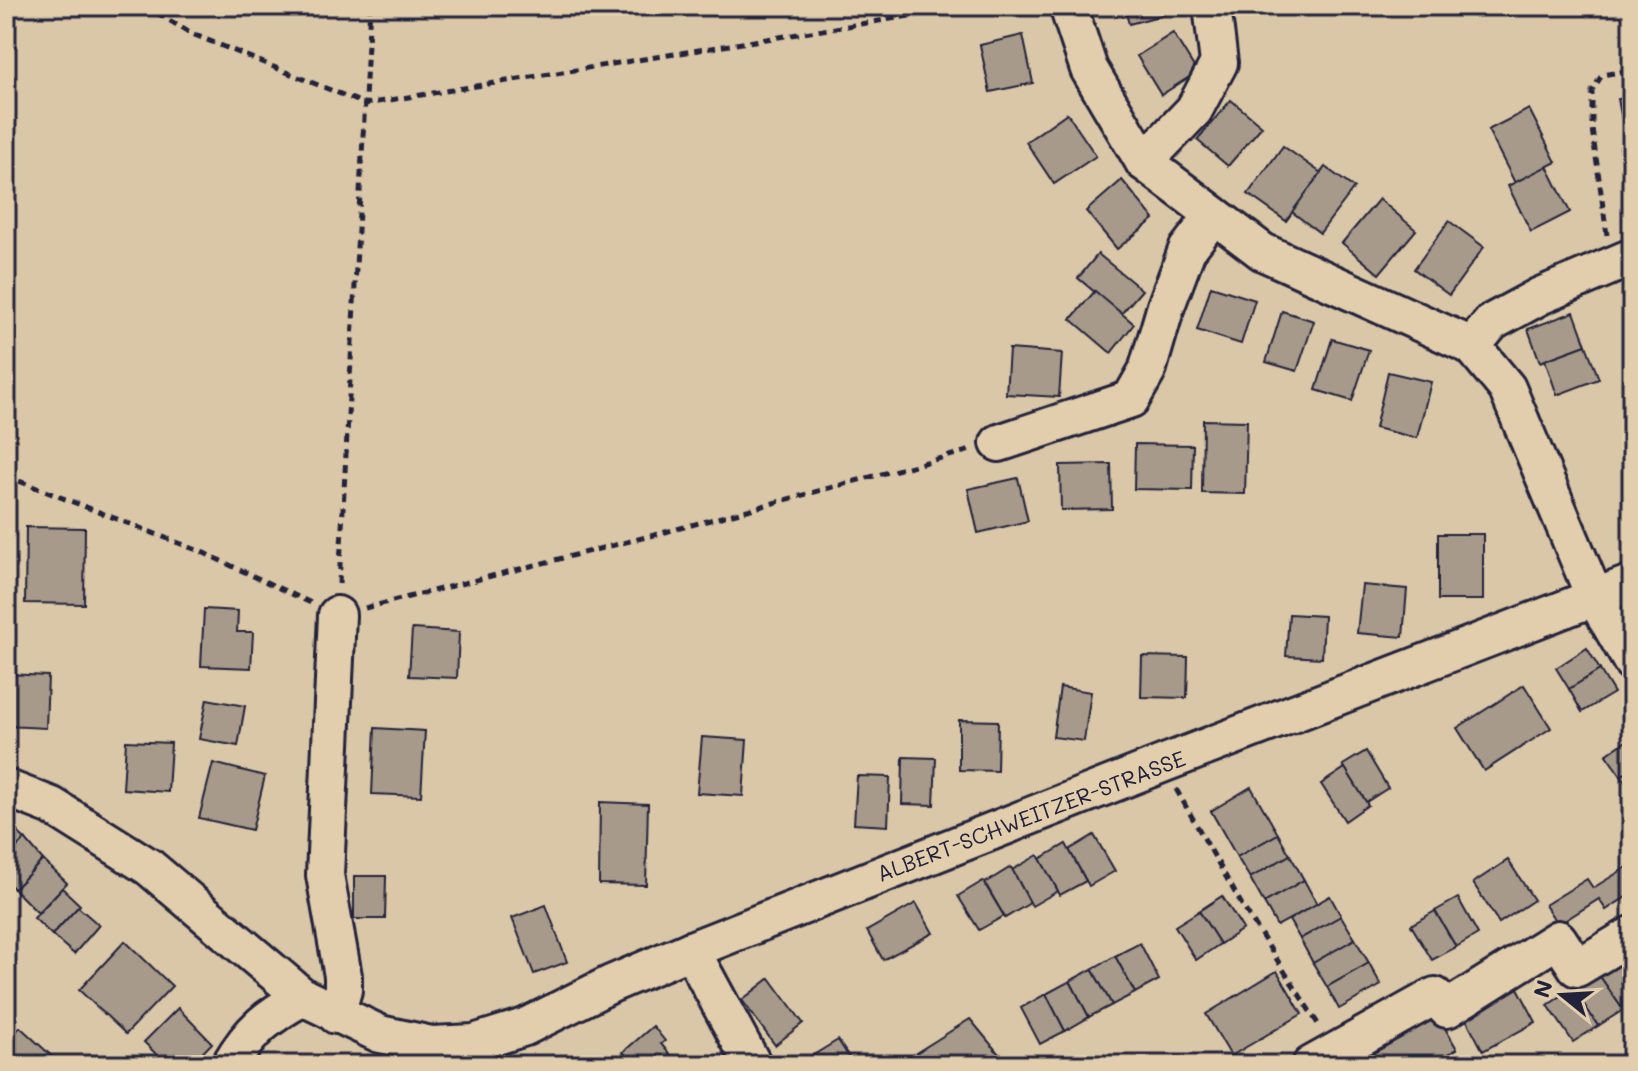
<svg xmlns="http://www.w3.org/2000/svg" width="1638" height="1071" font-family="Mali,sans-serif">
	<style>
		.building { fill: #a79a8a; stroke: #22223b; stroke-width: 2 }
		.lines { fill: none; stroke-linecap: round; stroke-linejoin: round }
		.minor-casing { stroke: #22223b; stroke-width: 42 }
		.path { stroke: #22223b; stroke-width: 5; stroke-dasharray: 8 6; stroke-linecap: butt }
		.minor { stroke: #e2cead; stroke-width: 36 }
		.labels { text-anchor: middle; stroke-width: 7; stroke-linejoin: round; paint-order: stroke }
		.street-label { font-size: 22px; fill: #22223b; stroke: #e2cead }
	</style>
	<rect width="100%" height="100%" fill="#dac7a8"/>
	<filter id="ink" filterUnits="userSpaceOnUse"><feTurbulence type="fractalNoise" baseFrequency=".0125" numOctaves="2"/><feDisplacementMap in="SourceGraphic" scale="16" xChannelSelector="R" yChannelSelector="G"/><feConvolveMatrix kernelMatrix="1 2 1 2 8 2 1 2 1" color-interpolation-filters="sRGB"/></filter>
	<g filter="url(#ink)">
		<g class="building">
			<polygon points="1124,6 1180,6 1181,10 1129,24"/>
			<polygon points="1173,33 1197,72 1161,95 1137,56"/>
			<polygon points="1023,35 1033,83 990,92 980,45"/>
			<polygon points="1632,97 1632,145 1627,146 1618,99"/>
			<polygon points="1231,100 1262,126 1228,166 1197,140"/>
			<polygon points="1529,109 1556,162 1515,183 1488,130"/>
			<polygon points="1067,113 1096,156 1054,184 1026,142"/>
			<polygon points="1632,145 1632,194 1629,195 1620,147"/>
			<polygon points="1283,146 1321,173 1286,221 1248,194"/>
			<polygon points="1547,166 1570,212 1531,232 1508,186"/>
			<polygon points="1325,167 1354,188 1320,233 1292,212"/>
			<polygon points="1122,180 1154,219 1117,249 1086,211"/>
			<polygon points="1379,199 1416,230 1379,274 1342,243"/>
			<polygon points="1449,221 1484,247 1449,295 1414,269"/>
			<polygon points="1098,254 1142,290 1121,314 1078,278"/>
			<polygon points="1211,286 1255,300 1241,344 1197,330"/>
			<polygon points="1095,291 1134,324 1111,353 1071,319"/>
			<polygon points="1632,301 1632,327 1624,304"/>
			<polygon points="1282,311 1314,321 1297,371 1266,362"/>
			<polygon points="1574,312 1586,345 1540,362 1528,329"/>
			<polygon points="1332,339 1369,350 1352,401 1316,390"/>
			<polygon points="1586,345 1599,379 1557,395 1545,360"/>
			<polygon points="1009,349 1062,353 1059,397 1006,394"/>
			<polygon points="1388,372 1431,382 1417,438 1375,428"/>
			<polygon points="1203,420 1247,421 1245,494 1202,493"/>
			<polygon points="1135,444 1193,445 1192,490 1134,489"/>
			<polygon points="1111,464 1112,509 1061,510 1060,465"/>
			<polygon points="1018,478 1028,521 978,533 968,489"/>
			<polygon points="26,527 85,528 84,604 25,603"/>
			<rect x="1438" y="534" width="45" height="66"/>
			<polygon points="1362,585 1407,589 1403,637 1357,633"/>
			<polygon points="204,609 238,611 237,632 253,632 251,668 201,666"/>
			<polygon points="1289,614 1324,616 1322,658 1286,656"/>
			<polygon points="412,629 459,632 457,678 409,676"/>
			<polygon points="1587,648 1600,670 1569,689 1556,668"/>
			<polygon points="1142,656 1188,657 1187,698 1141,697"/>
			<polygon points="1600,670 1614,693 1582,712 1569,689"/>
			<polygon points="6,674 48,676 46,728 6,726"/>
			<polygon points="1524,685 1551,728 1484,771 1457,728"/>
			<polygon points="1060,687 1091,692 1084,741 1053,737"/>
			<polygon points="207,699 245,706 238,746 199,739"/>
			<polygon points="959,720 998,721 997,771 959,770"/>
			<polygon points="375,728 425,731 421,796 372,794"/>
			<polygon points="702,737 747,740 743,796 697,793"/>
			<polygon points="1632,737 1632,769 1621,776 1606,755"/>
			<polygon points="126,741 171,743 168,792 123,789"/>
			<polygon points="1366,751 1388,788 1366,802 1343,765"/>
			<polygon points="903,757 936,758 934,805 902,804"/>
			<polygon points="213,763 265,776 252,830 199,818"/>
			<polygon points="1345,768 1368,805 1345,821 1321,784"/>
			<polygon points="1632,769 1632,792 1621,776"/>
			<polygon points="857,776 890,777 888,826 854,824"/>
			<polygon points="1251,787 1278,834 1237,857 1211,811"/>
			<polygon points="600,802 648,804 646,885 599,884"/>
			<polygon points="7,822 25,839 6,858 6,823"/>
			<polygon points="1278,834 1290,855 1250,878 1237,857"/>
			<polygon points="1094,835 1115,871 1089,886 1069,850"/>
			<polygon points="25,839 43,860 14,889 6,879 6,858"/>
			<polygon points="1066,844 1086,881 1060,895 1040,859"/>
			<polygon points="1038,855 1058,891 1032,906 1012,870"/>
			<polygon points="1290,855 1304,880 1264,903 1250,878"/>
			<polygon points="43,860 67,883 38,913 14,889"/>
			<polygon points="1508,860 1534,900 1499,923 1473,883"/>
			<polygon points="1632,864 1632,893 1606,910 1599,899 1558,925 1545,905 1587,879 1593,888"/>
			<polygon points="1011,867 1030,903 1005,918 985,883"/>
			<polygon points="354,876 386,876 385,919 354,919"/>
			<polygon points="1304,880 1317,904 1277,926 1264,903"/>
			<polygon points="983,881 1004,916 979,930 958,896"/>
			<polygon points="62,888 80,905 52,935 34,918"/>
			<polygon points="1222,896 1243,929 1220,944 1199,911"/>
			<polygon points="1330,896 1341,916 1300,939 1289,920"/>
			<polygon points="1458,898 1478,934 1456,947 1435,911"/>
			<polygon points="916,903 933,933 883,960 867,931"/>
			<polygon points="546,905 567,962 534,974 512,918"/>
			<polygon points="78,907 99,925 74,954 52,935"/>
			<polygon points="1199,911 1220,944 1196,960 1175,926"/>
			<polygon points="1435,911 1456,947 1432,960 1411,925"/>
			<polygon points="1341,916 1355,939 1313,963 1300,939"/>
			<polygon points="1355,939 1369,963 1327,987 1313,963"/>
			<polygon points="125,941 172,986 126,1034 79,990"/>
			<polygon points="1140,943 1159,980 1135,993 1115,956"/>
			<polygon points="1632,949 1632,1003 1623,1010 1597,972"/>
			<polygon points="1115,956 1135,993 1112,1005 1092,969"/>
			<polygon points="1369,963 1381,985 1339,1009 1327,987"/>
			<polygon points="1092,969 1112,1005 1089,1017 1070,981"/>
			<polygon points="1277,971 1302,1014 1231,1056 1206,1014"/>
			<polygon points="1597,972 1623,1010 1598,1026 1573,988"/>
			<polygon points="770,978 803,1023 775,1045 742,1000"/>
			<polygon points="1070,981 1089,1017 1065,1031 1046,994"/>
			<polygon points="1518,988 1536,1022 1483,1051 1465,1017"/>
			<polygon points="1573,988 1598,1026 1573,1042 1548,1005"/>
			<polygon points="1046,994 1065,1031 1040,1044 1021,1008"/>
			<polygon points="178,1008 212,1043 191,1065 167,1065 144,1042"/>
			<polygon points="1435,1011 1457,1049 1429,1065 1370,1065 1363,1053"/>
			<polygon points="970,1019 1008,1065 897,1065"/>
			<polygon points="653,1026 665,1041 661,1044 673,1058 665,1065 634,1065 623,1052"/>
			<polygon points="20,1027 56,1060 51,1065 6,1065 6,1043"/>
			<polygon points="838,1040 854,1065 797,1065"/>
		</g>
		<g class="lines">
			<g class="minor-casing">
				<g id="minor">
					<polyline points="1068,6 1089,69 1144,162 1263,252 1472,346 1507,388 1595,598 1632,662"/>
					<polyline points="1144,162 1194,110 1219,63 1212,6"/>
					<polyline points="1472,346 1492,322 1540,296 1632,257"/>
					<polyline points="999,443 1131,399 1147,371 1166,306 1187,250 1213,216"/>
					<polyline points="6,788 52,806 149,867 303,997 380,1034 432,1045 474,1043 525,1027 611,984 691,950 1162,764 1632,583"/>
					<polyline points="691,950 753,1065"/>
					<polyline points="336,1015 343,990 343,976 325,875 337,615"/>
					<path d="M230,1065C250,1030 268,1016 303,997"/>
					<polyline points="1311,1065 1435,996 1447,1009 1558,939 1577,968 1632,935"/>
				</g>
			</g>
			<g class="path">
				<polyline points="146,6 190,33 365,104 971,6"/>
				<polyline points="1607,235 1592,129 1592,91 1602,75 1632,70"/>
				<polyline points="6,476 202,552 311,603"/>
				<polyline points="339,584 370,6"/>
				<polyline points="365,608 658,534 971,450"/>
				<polyline points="1176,789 1242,905 1320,1027"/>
			</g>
			<use href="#minor" class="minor"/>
		</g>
	</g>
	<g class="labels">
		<g class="street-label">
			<text transform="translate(1031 816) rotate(-21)" y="8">ALBERT-SCHWEITZER-STRASSE</text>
		</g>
	</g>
	<rect width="1638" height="1071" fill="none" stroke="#e2cead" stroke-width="32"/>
	<rect x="16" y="16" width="1606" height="1039" fill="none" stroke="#22223b" stroke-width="3" filter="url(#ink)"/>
	<g transform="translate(1562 995) rotate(288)" stroke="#e2cead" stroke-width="6" paint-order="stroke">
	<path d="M0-6L14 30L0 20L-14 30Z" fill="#22223b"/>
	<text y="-12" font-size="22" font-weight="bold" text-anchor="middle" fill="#22223b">N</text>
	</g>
</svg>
